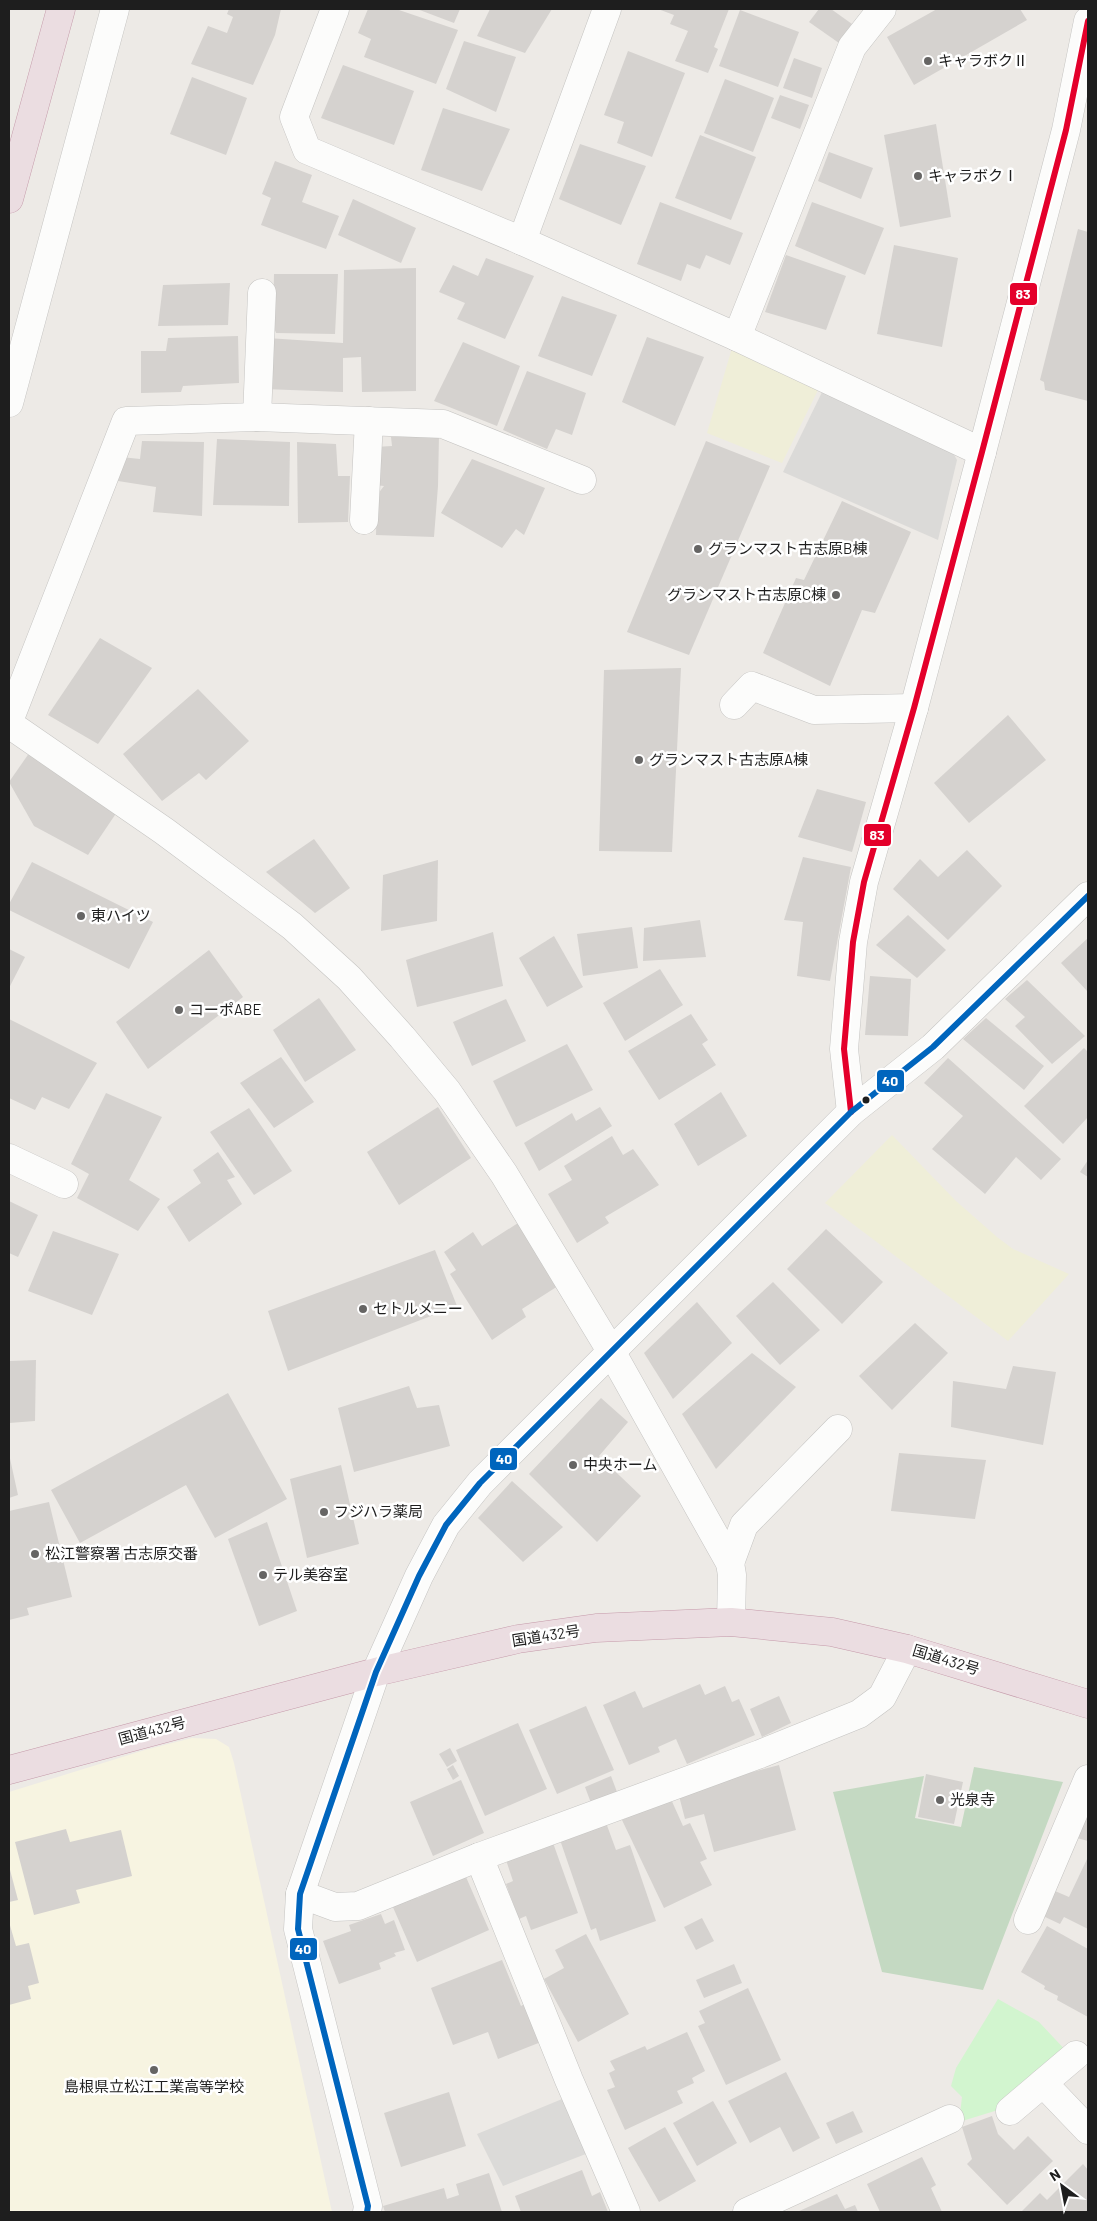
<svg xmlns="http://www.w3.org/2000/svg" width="1097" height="2221" font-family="Barlow,'Noto Sans JP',sans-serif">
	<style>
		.education { fill: #f7f4e1 }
		.religious { fill: #dbdad8 }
		.farmland { fill: #efeed8 }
		.cemetery { fill: #c4d9c2 }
		.park { fill: #d2f5cf }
		.building { fill: #d5d2cf }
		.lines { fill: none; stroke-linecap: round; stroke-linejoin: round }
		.minor-casing { stroke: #c5c4c2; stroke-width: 29 }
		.highway-casing { stroke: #c59aaa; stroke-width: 29 }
		.minor { stroke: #fcfcfb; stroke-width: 28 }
		.highway { stroke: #ebdde1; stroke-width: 28 }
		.bus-1-casing { stroke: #fff; stroke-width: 10 }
		.bus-2-casing { stroke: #fff; stroke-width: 10 }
		.bus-1 { stroke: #e4002b; stroke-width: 6 }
		.bus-2 { stroke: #0065bd; stroke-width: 6 }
		.poi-dot { fill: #666564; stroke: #fff; stroke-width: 2 }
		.bus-dot { fill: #1e1e1e; stroke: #fff; stroke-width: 2 }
		.labels { text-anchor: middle; stroke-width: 5; stroke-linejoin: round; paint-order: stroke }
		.poi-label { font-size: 15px; fill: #1e1e1e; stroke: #fff; text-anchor: start }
		.street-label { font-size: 15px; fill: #1e1e1e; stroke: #fff }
		.line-badge { stroke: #fff; stroke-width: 2 }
		.badge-label { font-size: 14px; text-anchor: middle; font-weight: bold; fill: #fff }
	</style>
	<rect width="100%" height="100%" fill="#edeae6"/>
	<polygon class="education" points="192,1738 216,1739 229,1747 234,1763 332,2212 9,2212 9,1792 145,1750"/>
	<g class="religious">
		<polygon points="826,384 947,442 957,460 938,540 783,472"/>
		<polygon points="567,2097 591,2152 503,2186 477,2134"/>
	</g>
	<g class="farmland">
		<polygon points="732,348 820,386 782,463 707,433"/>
		<polygon points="892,1135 956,1201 997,1237 1013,1249 1069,1274 1008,1341 825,1203"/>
	</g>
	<polygon class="cemetery" points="974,1767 1063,1782 983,1990 882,1972 833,1792 924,1776 915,1818 961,1827"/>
	<polygon class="park" points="998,1999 1039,2022 1070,2055 998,2110 959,2122 962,2097 951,2086 956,2068"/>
	<g class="building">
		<polygon points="229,9 281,9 275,35 253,85 191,64 208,26 227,33 233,17 227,14"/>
		<polygon points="368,9 396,9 458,30 436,84 364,57 371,39 358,33"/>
		<polygon points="417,9 460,9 454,23"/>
		<polygon points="490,9 552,9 525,53 477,36"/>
		<polygon points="658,9 729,9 714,47 718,49 708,73 675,61 688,31 670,24 674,15"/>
		<polygon points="819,9 831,9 852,24 839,43 809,22"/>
		<polygon points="937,9 1020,9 1027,20 914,85 887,37"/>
		<polygon points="740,10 799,32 778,87 719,66"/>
		<polygon points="464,41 516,57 496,112 446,89"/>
		<polygon points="628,51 685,73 652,157 617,143 624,122 604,115"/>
		<polygon points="794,58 822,68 812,98 783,88"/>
		<polygon points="343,65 414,91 394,145 321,118"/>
		<polygon points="192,77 247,98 226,155 170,134"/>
		<polygon points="725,79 774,98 753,152 704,133"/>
		<polygon points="780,95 809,105 800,129 771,118"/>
		<polygon points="443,108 510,129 482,191 421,170"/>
		<polygon points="936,124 951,217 900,227 884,135"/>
		<polygon points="700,135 756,157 731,220 675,198"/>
		<polygon points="580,144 646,166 621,225 559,199"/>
		<polygon points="829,152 873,168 861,199 818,181"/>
		<polygon points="275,161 312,175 302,202 339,216 326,249 261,225 271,198 262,194"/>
		<polygon points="353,199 416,228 401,263 338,235"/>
		<polygon points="660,202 743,233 730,265 706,255 700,269 687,264 681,281 637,264"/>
		<polygon points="812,202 884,228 865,275 795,246"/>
		<polygon points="1078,229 1088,232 1088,401 1045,390 1044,382 1040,380"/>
		<polygon points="894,245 958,258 942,347 877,334"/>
		<polygon points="786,255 846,276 826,330 765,312"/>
		<polygon points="486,258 534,276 505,339 457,319 465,303 439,292 453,265 478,276"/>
		<polygon points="416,268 416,391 362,392 361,357 343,358 343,392 264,389 267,338 343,343 344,270"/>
		<polygon points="274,274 338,274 335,334 276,333 273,325"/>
		<polygon points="230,283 228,325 158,326 163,285"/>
		<polygon points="562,296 617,315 592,376 538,356"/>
		<polygon points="238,336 239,383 183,386 181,392 141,393 141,351 166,351 168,338"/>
		<polygon points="647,337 704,357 675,426 622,402"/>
		<polygon points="463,342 520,366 497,426 434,401"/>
		<polygon points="527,371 586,393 572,435 556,429 547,449 503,430"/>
		<polygon points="439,434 438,486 434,537 376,535 377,495 384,486 374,485 375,447 392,446 391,437"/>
		<polygon points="217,439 290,442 289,506 213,505"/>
		<polygon points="142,441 204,442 202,516 153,512 156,487 118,481 121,457 140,459"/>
		<polygon points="706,441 770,466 689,655 627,632"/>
		<polygon points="297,442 336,444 338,476 350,476 348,522 298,523"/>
		<polygon points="472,459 545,488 524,535 516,529 502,548 441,513"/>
		<polygon points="842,501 911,532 875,613 862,610 830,686 763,653 796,578 804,580"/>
		<polygon points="100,638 152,668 98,744 48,715"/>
		<polygon points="681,668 672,852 599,851 604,670"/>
		<polygon points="198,689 249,741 206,780 199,773 162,801 123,754"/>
		<polygon points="1008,715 1046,760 969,823 934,783"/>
		<polygon points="32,749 119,809 88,855 34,826 9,782"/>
		<polygon points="817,789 866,802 852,852 798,837"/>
		<polygon points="314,839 350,888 315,913 266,872"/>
		<polygon points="967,850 1002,886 948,940 893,889 920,859 938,877"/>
		<polygon points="803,857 851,867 830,981 797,976 803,922 784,920"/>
		<polygon points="438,860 437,921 381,931 383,875"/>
		<polygon points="32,862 153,922 129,969 9,910 9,904"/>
		<polygon points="908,915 946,950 917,978 876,945"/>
		<polygon points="700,920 706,957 643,961 644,928"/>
		<polygon points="632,927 638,968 583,976 577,934"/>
		<polygon points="493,932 503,986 417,1007 406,960"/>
		<polygon points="554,936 583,987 547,1007 519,958"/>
		<polygon points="1088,938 1088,992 1061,963"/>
		<polygon points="9,949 25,957 9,988"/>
		<polygon points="209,950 243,997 148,1069 116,1022"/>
		<polygon points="660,969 683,1005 625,1041 603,1003"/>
		<polygon points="870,976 911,979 908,1036 865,1035"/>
		<polygon points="1027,980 1085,1036 1052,1064 1015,1026 1025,1017 1005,999"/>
		<polygon points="319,998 356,1050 305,1082 273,1030"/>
		<polygon points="506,999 526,1041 472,1066 453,1022"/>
		<polygon points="691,1014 708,1040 702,1044 716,1065 659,1100 628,1051"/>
		<polygon points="986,1018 1044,1066 1024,1090 963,1039"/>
		<polygon points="9,1019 97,1063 69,1109 42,1097 35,1110 9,1098"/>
		<polygon points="567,1044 593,1090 516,1127 493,1081"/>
		<polygon points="1084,1048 1088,1052 1088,1117 1063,1144 1024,1106"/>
		<polygon points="281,1057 314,1102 274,1128 240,1083"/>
		<polygon points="948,1058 1061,1159 1041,1180 1016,1157 985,1194 932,1149 963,1116 924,1083"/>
		<polygon points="721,1092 747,1136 698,1166 674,1124"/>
		<polygon points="106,1093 162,1117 129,1180 160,1199 138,1231 77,1198 89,1174 71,1164"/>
		<polygon points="438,1107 471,1158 399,1205 367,1152"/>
		<polygon points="600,1107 612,1126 539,1171 524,1143 572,1113 576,1121"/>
		<polygon points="249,1108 292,1171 254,1195 210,1132"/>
		<polygon points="612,1136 623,1155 633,1149 659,1185 605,1217 609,1223 577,1243 548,1194 572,1180 564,1166"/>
		<polygon points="218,1152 235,1177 227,1180 242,1204 189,1242 167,1207 201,1183 193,1170"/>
		<polygon points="1088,1160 1088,1177 1080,1172"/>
		<polygon points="9,1201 38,1215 18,1257 9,1253"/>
		<polygon points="518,1223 558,1286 522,1309 526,1317 492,1340 450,1274 456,1270 444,1252 473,1232 482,1246"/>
		<polygon points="826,1229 883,1282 842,1324 787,1269"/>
		<polygon points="53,1231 119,1254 92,1315 28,1291"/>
		<polygon points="435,1250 457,1306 288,1371 268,1311"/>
		<polygon points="773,1282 820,1330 780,1365 736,1316"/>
		<polygon points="697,1302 732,1343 673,1399 644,1353"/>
		<polygon points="915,1323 948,1353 892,1410 859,1376"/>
		<polygon points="752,1353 796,1387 716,1469 682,1414"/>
		<polygon points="36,1360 35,1421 9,1423 9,1361"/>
		<polygon points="1013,1366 1056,1372 1043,1445 951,1427 953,1381 1006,1389"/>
		<polygon points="409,1386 417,1408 439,1405 450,1446 354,1472 338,1408"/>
		<polygon points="228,1393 287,1499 215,1538 186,1485 80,1543 51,1490"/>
		<polygon points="601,1398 628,1422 599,1456 641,1496 597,1542 529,1474"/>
		<polygon points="899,1453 986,1460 975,1519 891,1511"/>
		<polygon points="9,1454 18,1495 9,1498"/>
		<polygon points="341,1465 359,1544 307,1558 290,1479"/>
		<polygon points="512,1481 563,1527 523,1562 478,1518"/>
		<polygon points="49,1502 72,1597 27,1608 29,1615 9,1620 9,1511"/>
		<polygon points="267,1522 297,1611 259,1626 228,1539"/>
		<polygon points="700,1684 705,1695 725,1686 732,1702 739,1699 755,1735 687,1764 676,1739 658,1747 660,1752 629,1765 603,1705 635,1691 643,1708"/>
		<polygon points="779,1696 791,1723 762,1737 750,1709"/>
		<polygon points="586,1706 614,1770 557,1794 529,1730"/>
		<polygon points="518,1723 547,1789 485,1816 456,1750"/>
		<polygon points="450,1748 457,1761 447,1767 439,1754"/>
		<polygon points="453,1765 459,1776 453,1780 447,1769"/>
		<polygon points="779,1765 796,1830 714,1852 704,1814 685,1819 678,1792"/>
		<polygon points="926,1774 963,1782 954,1824 918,1817"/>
		<polygon points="611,1776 617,1792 591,1803 585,1787"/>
		<polygon points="461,1780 484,1833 433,1856 410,1802"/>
		<polygon points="670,1797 683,1826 690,1823 707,1859 700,1862 712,1885 664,1908 622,1820"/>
		<polygon points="1088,1800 1088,1841 1077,1838"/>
		<polygon points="605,1820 616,1850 630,1845 656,1921 600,1941 596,1928 591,1930 559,1837"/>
		<polygon points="66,1829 70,1842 121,1830 132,1876 76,1890 80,1903 34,1915 15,1842"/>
		<polygon points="552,1840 578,1913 531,1930 526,1916 519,1919 506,1884 513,1881 505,1857"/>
		<polygon points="1088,1857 1088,1929 1064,1917 1060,1924 1043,1916 1055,1891 1069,1897"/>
		<polygon points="9,1866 18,1900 9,1902"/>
		<polygon points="466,1877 489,1930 417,1962 392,1905 415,1895 417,1898"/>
		<polygon points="381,1914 385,1924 394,1920 405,1950 394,1953 396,1956 379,1963 381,1969 339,1984 323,1941 351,1931 349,1925"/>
		<polygon points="702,1918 714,1941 696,1950 684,1927"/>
		<polygon points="9,1922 16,1946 29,1943 39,1983 28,1986 31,1999 9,2005"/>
		<polygon points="1047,1926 1088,1949 1088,2017 1057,2000 1058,1996 1044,1989 1045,1986 1021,1972"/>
		<polygon points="586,1934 629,2014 578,2042 544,1979 564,1968 555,1950"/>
		<polygon points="502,1960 521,2006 526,2003 541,2042 498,2059 488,2032 453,2045 431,1988"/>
		<polygon points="734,1964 742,1983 704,1998 696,1980"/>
		<polygon points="748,1988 781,2060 726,2085 698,2026 705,2023 699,2011"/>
		<polygon points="687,2032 705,2071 692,2078 694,2083 677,2091 683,2103 625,2130 607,2090 615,2087 609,2073 615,2070 610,2061 645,2046 647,2050"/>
		<polygon points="786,2072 820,2138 793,2152 780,2127 750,2143 728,2101"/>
		<polygon points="449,2092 466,2146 401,2167 384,2113"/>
		<polygon points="713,2101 737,2143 697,2166 673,2123"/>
		<polygon points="853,2111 863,2132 836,2144 826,2123"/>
		<polygon points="992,2116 998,2134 1014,2150 1028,2136 1053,2161 1007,2205 967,2164 972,2159 962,2127"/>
		<polygon points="665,2127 696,2181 659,2202 628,2148"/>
		<polygon points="922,2157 936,2185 931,2188 942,2212 880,2212 867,2184"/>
		<polygon points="1083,2164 1088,2170 1088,2212 1021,2212 1040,2193 1047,2200"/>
		<polygon points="582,2170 592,2196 600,2192 608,2212 521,2212 515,2196"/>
		<polygon points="489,2173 502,2212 385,2212 383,2206 444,2188 447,2199 459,2195 456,2184"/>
		<polygon points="837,2194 845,2209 855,2205 858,2212 797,2212"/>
	</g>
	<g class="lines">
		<g class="minor-casing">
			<g id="minor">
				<polyline points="335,9 294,117 307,150 522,241 607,9"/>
				<polyline points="522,241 737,337 982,452"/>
				<polyline points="737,337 852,47 882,9"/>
				<polyline points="9,403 115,9"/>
				<polyline points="257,417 262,293"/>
				<polyline points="364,520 369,421"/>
				<polyline points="734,705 752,686 814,710 914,708"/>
				<polyline points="9,721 126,421 257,417 443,424 582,480"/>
				<polyline points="9,724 164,831 292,926 349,978 402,1037 447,1091 504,1174 611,1351 730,1563 732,1575 731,1622"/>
				<polyline points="851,1112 844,1049 853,942 864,882 914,708 982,452 1066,130 1088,21"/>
				<polyline points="9,1158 64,1184"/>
				<polyline points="730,1563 744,1525 838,1429"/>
				<polyline points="479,1857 569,2080 626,2212"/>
				<polyline points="300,1894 335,1907 358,1906 479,1857 760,1754 859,1714 882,1697 907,1649"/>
				<polyline points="1028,1920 1088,1779"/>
				<polyline points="1043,2083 1088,2130"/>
				<polyline points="1010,2111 1076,2055"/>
				<polyline points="367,2212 368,2206 298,1929 300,1894 376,1672 419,1576 446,1525 480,1483 851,1112 933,1047 1088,896"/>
				<polyline points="747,2212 950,2119"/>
			</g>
		</g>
		<g class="highway-casing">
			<g id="highway">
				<polyline points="9,199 61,9"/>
				<polyline points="9,1770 376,1672 518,1639 596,1628 731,1622 832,1632 907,1649 1088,1704"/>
			</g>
		</g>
		<use href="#minor" class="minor"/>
		<use href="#highway" class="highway"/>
		<g class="bus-1-casing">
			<polyline id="bus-1" points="851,1112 844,1049 853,942 864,882 914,708 982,452 1066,130 1088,21"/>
		</g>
		<g class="bus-2-casing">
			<polyline id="bus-2" points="367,2212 368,2206 298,1929 300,1894 376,1672 419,1576 446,1525 480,1483 851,1112 933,1047 1088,896"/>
		</g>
		<use href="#bus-1" class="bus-1"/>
		<use href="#bus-2" class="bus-2"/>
	</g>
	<g class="poi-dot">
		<circle cx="928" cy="61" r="5"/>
		<circle cx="918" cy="176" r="5"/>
		<circle cx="698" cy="549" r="5"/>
		<circle cx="836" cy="595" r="5"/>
		<circle cx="639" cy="760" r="5"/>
		<circle cx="81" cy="916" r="5"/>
		<circle cx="179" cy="1010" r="5"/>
		<circle cx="363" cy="1309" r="5"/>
		<circle cx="573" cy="1465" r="5"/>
		<circle cx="324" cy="1512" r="5"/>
		<circle cx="35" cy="1554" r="5"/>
		<circle cx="263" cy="1575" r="5"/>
		<circle cx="940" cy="1800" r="5"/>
		<circle cx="154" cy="2070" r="5"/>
	</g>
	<circle class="bus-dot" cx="866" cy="1100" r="4.5"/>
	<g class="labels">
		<g class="poi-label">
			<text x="938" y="66">キャラボクⅡ</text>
			<text x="928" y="181">キャラボクⅠ</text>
			<text x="708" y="554">グランマスト古志原B棟</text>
			<text x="826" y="600" text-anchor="end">グランマスト古志原C棟</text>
			<text x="649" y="765">グランマスト古志原A棟</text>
			<text x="91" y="921">東ハイツ</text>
			<text x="189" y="1015">コーポABE</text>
			<text x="373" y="1314">セトルメニー</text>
			<text x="583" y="1470">中央ホーム</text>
			<text x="334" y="1517">フジハラ薬局</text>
			<text x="45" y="1559">松江警察署 古志原交番</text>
			<text x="273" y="1580">テル美容室</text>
			<text x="950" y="1805">光泉寺</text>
			<text x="154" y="2092" text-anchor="middle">島根県立松江工業高等学校</text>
		</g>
		<g class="street-label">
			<text transform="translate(546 1636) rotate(-9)" y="5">国道432号</text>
			<text transform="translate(946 1660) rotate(17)" y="5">国道432号</text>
			<text transform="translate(152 1731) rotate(-15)" y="5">国道432号</text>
		</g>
	</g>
	<g class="line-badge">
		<rect x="1009" y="282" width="29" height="24" rx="5" fill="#e4002b"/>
		<rect x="863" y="823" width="29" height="24" rx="5" fill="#e4002b"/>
		<rect x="876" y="1069" width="29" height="24" rx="5" fill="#0065bd"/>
		<rect x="489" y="1447" width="29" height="24" rx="5" fill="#0065bd"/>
		<rect x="289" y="1937" width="29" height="24" rx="5" fill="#0065bd"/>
	</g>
	<g class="badge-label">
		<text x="1023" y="299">83</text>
		<text x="877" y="840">83</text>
		<text x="890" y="1086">40</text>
		<text x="504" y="1464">40</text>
		<text x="303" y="1954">40</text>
	</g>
	<rect width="1097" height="2221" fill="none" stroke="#1e1e1e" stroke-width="20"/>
	<g transform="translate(1062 2186) rotate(328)" stroke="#ffffff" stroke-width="4" paint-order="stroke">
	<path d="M0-4L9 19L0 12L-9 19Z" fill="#1e1e1e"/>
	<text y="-8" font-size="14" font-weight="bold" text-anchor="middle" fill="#1e1e1e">N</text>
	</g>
</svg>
